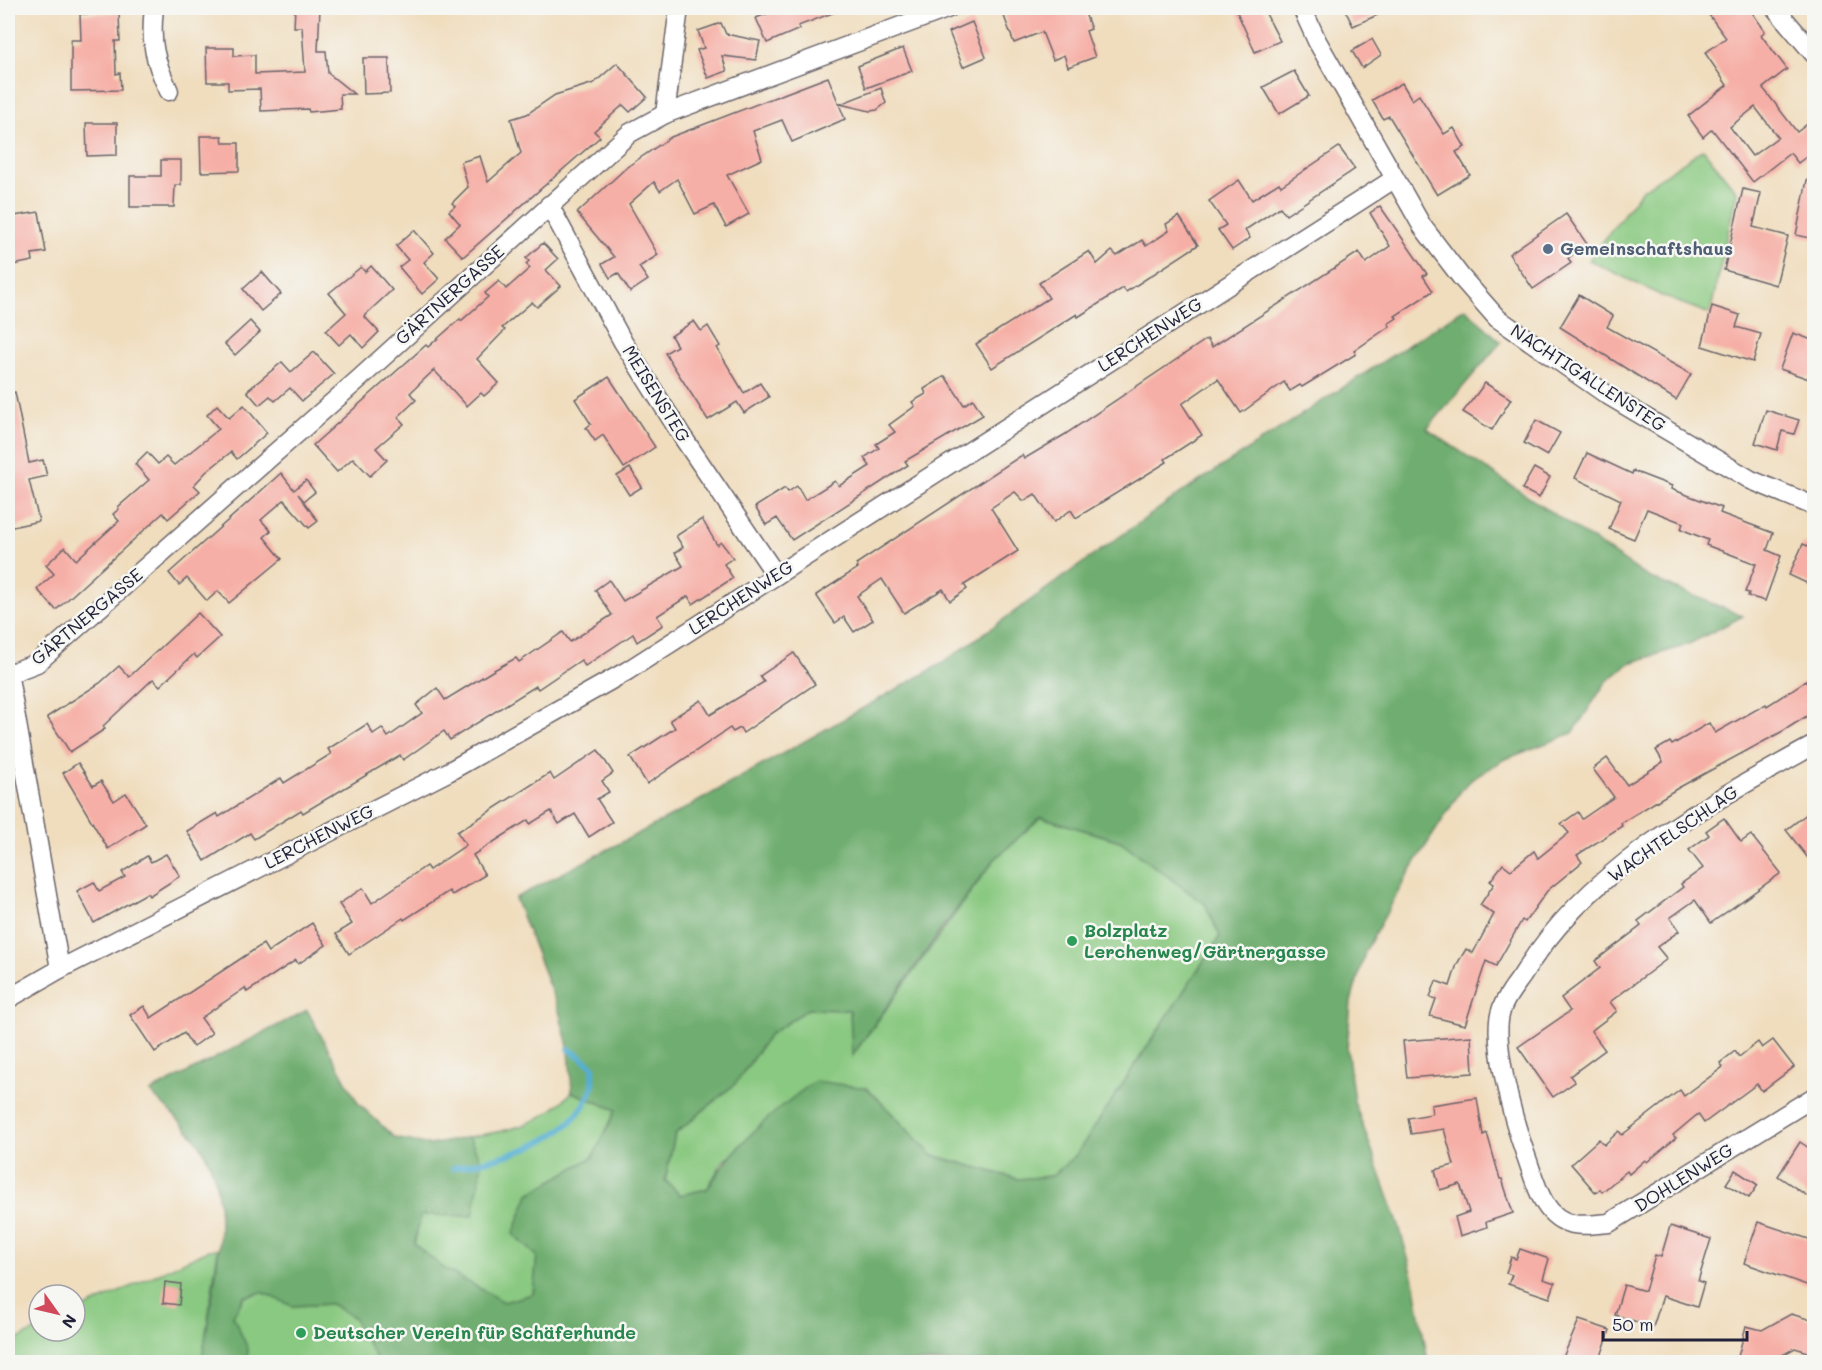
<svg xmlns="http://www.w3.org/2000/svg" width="1822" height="1370" font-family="Mali,sans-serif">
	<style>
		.green { fill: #8ac981; stroke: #56765e; stroke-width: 1.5 }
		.forest { fill: #6fad6f; stroke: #486855; stroke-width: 1.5; fill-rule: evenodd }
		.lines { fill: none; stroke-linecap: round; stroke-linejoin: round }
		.stream { stroke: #53aed1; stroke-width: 6 }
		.building { fill: #f6afa6; fill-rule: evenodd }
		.minor-casing { stroke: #6a6369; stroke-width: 21 }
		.minor { stroke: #fff; stroke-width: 18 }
		.service-dot { fill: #5c6f8a; stroke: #f6f6f2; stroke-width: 2 }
		.leisure-dot { fill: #2e9e5b; stroke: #f6f6f2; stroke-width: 2 }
		.labels { text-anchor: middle; stroke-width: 5; stroke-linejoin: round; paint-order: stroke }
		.service-label { font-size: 18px; font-weight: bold; fill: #4e5e75; stroke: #f6f6f2; text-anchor: start }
		.street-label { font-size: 18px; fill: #22223b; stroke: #f6f6f2 }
		.leisure-label { font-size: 18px; font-weight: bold; fill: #27864d; stroke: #f6f6f2; text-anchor: start }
	</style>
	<rect width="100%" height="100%" fill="#f6f6f2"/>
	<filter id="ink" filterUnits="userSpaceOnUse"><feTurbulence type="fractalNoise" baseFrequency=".0167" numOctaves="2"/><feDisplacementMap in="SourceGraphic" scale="12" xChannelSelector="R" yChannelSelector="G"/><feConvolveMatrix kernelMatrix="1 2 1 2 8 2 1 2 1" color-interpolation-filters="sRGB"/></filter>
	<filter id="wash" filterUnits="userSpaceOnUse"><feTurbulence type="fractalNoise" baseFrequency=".008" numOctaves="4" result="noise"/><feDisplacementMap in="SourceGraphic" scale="24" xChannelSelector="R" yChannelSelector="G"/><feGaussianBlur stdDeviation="1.35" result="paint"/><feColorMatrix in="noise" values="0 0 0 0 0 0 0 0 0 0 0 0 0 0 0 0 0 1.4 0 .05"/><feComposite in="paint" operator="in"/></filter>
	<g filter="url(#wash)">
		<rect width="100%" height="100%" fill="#f0ddbe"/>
		<g class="green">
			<polygon points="1703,149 1737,192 1710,314 1662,296 1589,260 1642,190"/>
			<polygon points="1041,817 1120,841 1205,904 1220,936 1076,1155 1052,1176 1018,1179 932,1155 867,1088 724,1160 707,1189 680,1195 665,1180 675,1134 736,1083 769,1035 808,1009 850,1010 853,1055 994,860"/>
			<path d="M572,1092L617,1110L593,1157L529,1194L537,1256L533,1294L504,1302L446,1270L414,1244L421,1215L482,1163L469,1137C512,1130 540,1126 572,1092Z"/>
			<polygon points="218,1249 202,1362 8,1362 8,1344 39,1329 75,1331 75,1313 208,1250"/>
			<polygon points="262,1292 292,1306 331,1304 353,1317 378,1362 247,1362 247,1349 233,1316 244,1297"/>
		</g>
		<path class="forest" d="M1465,308L1501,342L1427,429L1648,577L1743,616L1687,645L1630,663L1606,682L1573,733L1503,760L1471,780L1460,792L1408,874L1365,952L1351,1002L1347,1048L1354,1101L1399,1226L1414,1280L1428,1362H378L353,1317L331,1304L292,1306L262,1292L244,1297L233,1316L248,1349L247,1362H202C209,1297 238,1210 203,1150C192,1131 166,1108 150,1092L307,1010L358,1103L395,1138L430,1145L469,1137L482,1163L473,1216L421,1215L414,1244L446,1270L504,1302L533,1294L537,1256L513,1234L529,1194L593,1157L616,1110L572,1092L569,1050L559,1011L515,898L681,811L941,664L1178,495ZM1041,817L1120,841L1205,904L1220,936L1076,1155L1052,1176L1018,1179L932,1155L867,1088L815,1081C773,1111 735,1144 707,1189L680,1195L665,1180L675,1134L736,1083L769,1035L808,1009L850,1010L852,1056L941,930L994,860Z"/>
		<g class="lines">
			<path class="stream" d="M453,1168C504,1157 571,1145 592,1089C594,1082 593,1073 593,1066L569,1049"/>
		</g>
		<g id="blocks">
			<g class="building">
				<polygon points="295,8 320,8 318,51 326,51 328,73 354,94 340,94 341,109 309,112 308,109 261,111 260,89 228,90 228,82 207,82 206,48 234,48 234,56 255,55 255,74 305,72 302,27 294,27"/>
				<polygon points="782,8 843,8 843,9 798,26 800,29 767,43 756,18"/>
				<polygon points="1001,8 1083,8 1091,29 1086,31 1095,57 1068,67 1064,55 1053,60 1042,32 1014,43"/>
				<polygon points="1250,8 1263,8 1280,41 1255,52 1237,12"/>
				<polygon points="1344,8 1393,8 1353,26"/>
				<path d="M1704,8H1749L1765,31L1761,35L1787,69L1763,88L1797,132L1815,118V169L1806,157L1798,163L1790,153L1753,182L1712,129L1703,137L1688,116L1727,85L1705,53L1726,38ZM1755,107L1778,137L1752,156L1730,127Z"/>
				<polygon points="119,13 120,41 115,41 116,74 120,73 121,90 71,91 71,40 81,40 80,14"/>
				<polygon points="972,22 986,57 963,67 949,32"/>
				<polygon points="721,23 726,34 760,41 756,60 722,56 727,71 708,78 697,50 704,48 698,31"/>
				<polygon points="1372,39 1381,55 1362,68 1352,51"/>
				<polygon points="903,48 912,71 866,88 858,66"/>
				<polygon points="363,58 389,58 390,93 364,94"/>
				<polygon points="617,63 647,97 630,112 623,105 594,131 600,137 463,257 445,238 460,224 449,211 455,206 452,203 468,187 461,162 480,156 488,182 521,153 511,119 527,114 555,95 594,83"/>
				<polygon points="1294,71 1309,96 1279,114 1263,87"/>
				<polygon points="828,77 845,119 792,142 782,120 753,131 762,159 727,175 749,214 726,227 714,205 695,214 677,179 660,191 654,182 629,204 658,255 639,267 648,280 630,292 618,273 610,278 602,264 614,257 577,213 627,167 671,137"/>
				<polygon points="1402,83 1412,100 1419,95 1444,134 1454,128 1465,147 1456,152 1470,175 1437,195 1389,116 1383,119 1372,100"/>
				<polygon points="881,88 886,103 877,110 870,111 840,104"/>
				<polygon points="86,123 117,123 117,155 87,156"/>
				<polygon points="200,136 222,136 223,143 239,143 239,171 201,172"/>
				<polygon points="1339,147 1355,169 1286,215 1280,207 1245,230 1250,238 1232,250 1218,230 1226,225 1209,201 1239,180 1252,200 1279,183 1281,186"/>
				<polygon points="161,160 181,160 181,185 175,185 174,207 130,207 130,176 161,176"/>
				<polygon points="1807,180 1815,181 1815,239 1796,235"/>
				<polygon points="1743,189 1761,193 1753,227 1788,236 1776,285 1724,270"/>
				<polygon points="1380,206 1427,274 1423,276 1433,291 1395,316 1397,318 1388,324 1390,326 1354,351 1356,354 1302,387 1300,385 1290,391 1284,382 1241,413 1218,379 1182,404 1202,435 1165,459 1167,462 1076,518 1071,510 1054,522 1035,494 1024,501 1015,492 991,508 1018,551 964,585 967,589 950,601 943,589 904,613 882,579 857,596 873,620 854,632 844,617 835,623 816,595 858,568 856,564 1022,455 1024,459 1064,435 1207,339 1212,347 1359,252 1366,263 1390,246 1370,213"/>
				<polygon points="39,212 46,252 32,254 33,261 8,266 8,217"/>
				<polygon points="1566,214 1587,244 1568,258 1571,263 1533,289 1509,254"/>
				<polygon points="1179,216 1198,245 1126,292 1123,288 1078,317 1077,314 992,368 976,344 1049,298 1039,283 1089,251 1097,264 1112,251 1117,256 1142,240 1146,246 1169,231 1166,224"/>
				<polygon points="414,230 434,253 424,262 439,279 422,294 399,267 408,260 396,246"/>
				<polygon points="543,243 558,259 546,270 561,286 537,307 532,302 502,328 505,330 477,359 499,383 484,396 481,393 467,406 434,370 410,393 416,400 398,417 404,424 376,448 387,460 370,476 353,458 337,472 313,445 426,345 428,347 460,319 461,321 488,297 485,293 499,281 506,289 530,268 526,264 529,261 526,258"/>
				<polygon points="371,266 392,290 364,316 379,332 363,348 351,334 339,345 326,331 346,313 329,293 361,267 365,272"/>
				<polygon points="262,272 281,294 261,311 243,289"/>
				<polygon points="1579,295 1613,316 1607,327 1691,374 1676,400 1560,327"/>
				<polygon points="1712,306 1740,315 1736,327 1761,334 1753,362 1702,346"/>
				<polygon points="250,321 260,332 235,355 225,344"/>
				<polygon points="694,321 701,331 708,326 720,346 717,348 744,393 760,383 769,397 744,413 737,402 708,420 665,353 677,346 671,336"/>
				<polygon points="1793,333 1815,341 1815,364 1809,379 1780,369"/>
				<polygon points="314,352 334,374 302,401 290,388 275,401 270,396 259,405 247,391 282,362 291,372"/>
				<polygon points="945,376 964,405 973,399 983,415 905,461 908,465 792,540 777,518 766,525 755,507 785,488 788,492 797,486 805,500 835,481 839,486 870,466 864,458 879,448 876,444 895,432 889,425 915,406 912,402 926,394 924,389"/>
				<polygon points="609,377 655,447 624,468 603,435 595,441 586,428 591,424 575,399"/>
				<polygon points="1485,383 1511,399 1492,430 1463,412"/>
				<polygon points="15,392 29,463 43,460 47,476 29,480 39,521 8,528 8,393"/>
				<polygon points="217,405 229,418 244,405 267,433 237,459 231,452 206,472 194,485 200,491 168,519 163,513 56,610 37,589 54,574 46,565 65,547 76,560 119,521 113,514 119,509 118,507 149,480 135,464 147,452 158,464 166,457 174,465 219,429 207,415"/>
				<polygon points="1766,410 1799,420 1794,434 1782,431 1777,450 1755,443"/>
				<polygon points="1536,420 1560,433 1547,456 1524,443"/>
				<polygon points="1587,453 1632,474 1633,471 1672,486 1671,489 1722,508 1720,513 1773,533 1767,550 1781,556 1765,601 1748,596 1749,593 1745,592 1756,564 1706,545 1708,540 1681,529 1683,523 1647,509 1634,539 1609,529 1621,500 1575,478"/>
				<polygon points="630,468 642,487 629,495 617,476"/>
				<polygon points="1534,468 1550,477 1539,498 1522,489"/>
				<polygon points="281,473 294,490 306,480 315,492 304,501 298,494 318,521 309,528 284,500 261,520 271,531 264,537 282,559 229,603 218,591 207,601 187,578 179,585 169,573"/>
				<polygon points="702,519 717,545 721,542 733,558 724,564 733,578 693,604 688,596 657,616 663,625 637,642 633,634 585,666 581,660 538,689 536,686 450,740 444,731 403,760 400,755 303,813 301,810 254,839 250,833 205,861 187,831 217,813 219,817 281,778 284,783 331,754 328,749 367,724 373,734 382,728 388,737 422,713 416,705 437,688 445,700 494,670 516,658 519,662 563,632 570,642 612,615 595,590 609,580 623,601 683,566 675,553 683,547 676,536"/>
				<polygon points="1803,544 1815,549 1815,587 1789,575"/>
				<polygon points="198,613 220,637 197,658 194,654 160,686 153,679 103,726 105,729 70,752 47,717 100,683 119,666 129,677"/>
				<polygon points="794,653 815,684 743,733 740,728 733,732 730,728 647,784 630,757 675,728 670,720 701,700 710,715 764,682 760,676"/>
				<polygon points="1815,675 1815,711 1783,731 1678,788 1621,823 1622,826 1577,855 1582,862 1547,891 1525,922 1522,920 1496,966 1486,961 1465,1025 1430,1016 1436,999 1430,997 1436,981 1450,986 1457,964 1466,949 1473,953 1494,914 1480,905 1494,884 1490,881 1503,864 1511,870 1534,851 1538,858 1569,833 1561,824 1578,812 1582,819 1614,797 1593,769 1607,758 1627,785 1663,762 1656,750 1670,742 1672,745 1709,723 1715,733 1766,704 1767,706"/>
				<polygon points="598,750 613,773 602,781 609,792 597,799 612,822 589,837 575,814 559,824 551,811 530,824 528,820 473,855 485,875 452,895 449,891 404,920 403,918 349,954 336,934 352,924 339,904 363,888 372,903 426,866 429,870 466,845 457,832 550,773 554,780"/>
				<polygon points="78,763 93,786 101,781 114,801 126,793 146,824 108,849 63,773"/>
				<polygon points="1808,813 1815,822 1815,867 1786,830"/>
				<polygon points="1724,818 1741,842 1751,835 1781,873 1711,923 1695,900 1670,918 1679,931 1657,947 1667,959 1610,1002 1617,1011 1591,1031 1605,1050 1570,1076 1575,1082 1553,1097 1518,1047 1570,1011 1561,998 1600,968 1595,961 1641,926 1638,921 1683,887 1681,884 1703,868 1689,850 1709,835 1706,831"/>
				<polygon points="166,854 180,876 149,896 147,893 94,923 77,891 94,882 99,891 125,877 122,872 147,856 151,862"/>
				<polygon points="312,923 326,945 298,964 296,960 247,992 245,988 201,1018 212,1033 193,1047 184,1033 155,1052 130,1015 144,1006 151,1018 263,944 268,952"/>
				<polygon points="1471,1036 1473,1073 1407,1078 1403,1041"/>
				<polygon points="1773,1040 1794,1067 1762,1091 1757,1084 1704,1123 1698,1114 1673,1135 1676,1138 1647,1162 1645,1160 1629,1174 1627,1171 1602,1192 1600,1189 1596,1193 1571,1164 1599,1139 1604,1145 1619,1131 1622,1135 1680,1090 1684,1096 1723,1067 1720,1063 1735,1051 1739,1057 1758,1042 1762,1048"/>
				<polygon points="1477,1098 1483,1135 1487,1133 1500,1179 1502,1179 1513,1213 1486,1222 1487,1227 1460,1236 1455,1217 1469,1212 1460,1184 1440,1190 1435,1170 1454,1165 1444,1129 1411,1134 1408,1118 1432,1114 1431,1105"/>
				<polygon points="1800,1142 1815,1152 1815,1201 1778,1176"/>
				<polygon points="1735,1170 1758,1185 1749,1198 1726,1184"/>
				<polygon points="1758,1222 1815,1241 1815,1288 1744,1263"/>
				<polygon points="1670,1226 1711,1239 1698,1281 1704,1283 1697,1307 1663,1296 1653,1327 1615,1315 1624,1285 1645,1291 1655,1255 1661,1257"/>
				<polygon points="1520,1249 1549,1259 1543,1279 1555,1283 1550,1298 1508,1284 1512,1275 1506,1273 1511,1257 1516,1259"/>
				<polygon points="165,1282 181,1284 179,1305 163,1303"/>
				<polygon points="1791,1314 1815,1321 1815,1354 1795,1348 1770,1362 1756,1362 1738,1357 1746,1326 1762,1330"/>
				<polygon points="1579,1320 1610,1330 1599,1362 1561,1362"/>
			</g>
		</g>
	</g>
	<g filter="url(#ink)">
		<use href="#blocks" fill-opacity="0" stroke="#6a6369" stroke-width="1.5"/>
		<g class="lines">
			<g class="minor-casing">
				<g id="minor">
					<path d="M154,8C150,41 154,60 169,91"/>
					<polyline points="1302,8 1317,41 1422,226 1461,277 1497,318 1606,394 1751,480 1814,506"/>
					<polyline points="1775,8 1814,54"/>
					<polyline points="665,114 679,8"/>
					<polyline points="549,205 623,342 684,439 776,575"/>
					<polyline points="8,672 60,969"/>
					<polyline points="8,674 37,663 360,378 630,133 665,114 949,8"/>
					<path d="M1814,745C1708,804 1587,868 1522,976C1515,986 1504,999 1501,1011C1491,1041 1514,1122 1525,1153C1535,1179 1541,1218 1573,1224C1584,1226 1598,1224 1609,1223L1814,1097"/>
					<polyline points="8,999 60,969 448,772 627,671 1394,179"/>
				</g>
			</g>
			<use href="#minor" class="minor"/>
		</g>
	</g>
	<circle class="service-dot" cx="1548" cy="249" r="6"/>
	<g class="leisure-dot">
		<circle cx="1072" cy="941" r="6"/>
		<circle cx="301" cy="1333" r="6"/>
	</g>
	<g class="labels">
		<g class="service-label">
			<text x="1560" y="255">Gemeinschaftshaus</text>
		</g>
		<g class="street-label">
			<text transform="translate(450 295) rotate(-42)" y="6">GÄRTNERGASSE</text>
			<text transform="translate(1150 335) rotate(-33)" y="6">LERCHENWEG</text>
			<text transform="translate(1588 378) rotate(33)" y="6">NACHTIGALLENSTEG</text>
			<text transform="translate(656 394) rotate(58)" y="6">MEISENSTEG</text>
			<text transform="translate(741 598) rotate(-33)" y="6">LERCHENWEG</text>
			<text transform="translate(87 617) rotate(-40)" y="6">GÄRTNERGASSE</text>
			<text transform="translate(1673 834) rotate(-35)" y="6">WACHTELSCHLAG</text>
			<text transform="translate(319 837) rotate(-27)" y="6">LERCHENWEG</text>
			<text transform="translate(1684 1178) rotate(-32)" y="6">DOHLENWEG</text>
		</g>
		<g class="leisure-label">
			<text x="1084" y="937">Bolzplatz<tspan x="1084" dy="21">Lerchenweg/Gärtnergasse</tspan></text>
			<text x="313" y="1339">Deutscher Verein für Schäferhunde</text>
		</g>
	</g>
	<rect width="1822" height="1370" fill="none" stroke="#f6f6f2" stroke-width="30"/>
	<g transform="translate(57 1313) rotate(124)"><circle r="28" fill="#f6f6f2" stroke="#a1a1a9" stroke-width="1.5"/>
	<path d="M0-4.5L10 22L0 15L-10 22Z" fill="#d1495b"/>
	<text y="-9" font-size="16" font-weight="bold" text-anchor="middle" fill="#22223b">N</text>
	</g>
	<path d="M1603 1331v9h144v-9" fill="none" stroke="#22223b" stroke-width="3"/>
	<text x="1612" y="1331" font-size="18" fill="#22223b" stroke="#f6f6f2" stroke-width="4.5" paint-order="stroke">50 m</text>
</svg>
